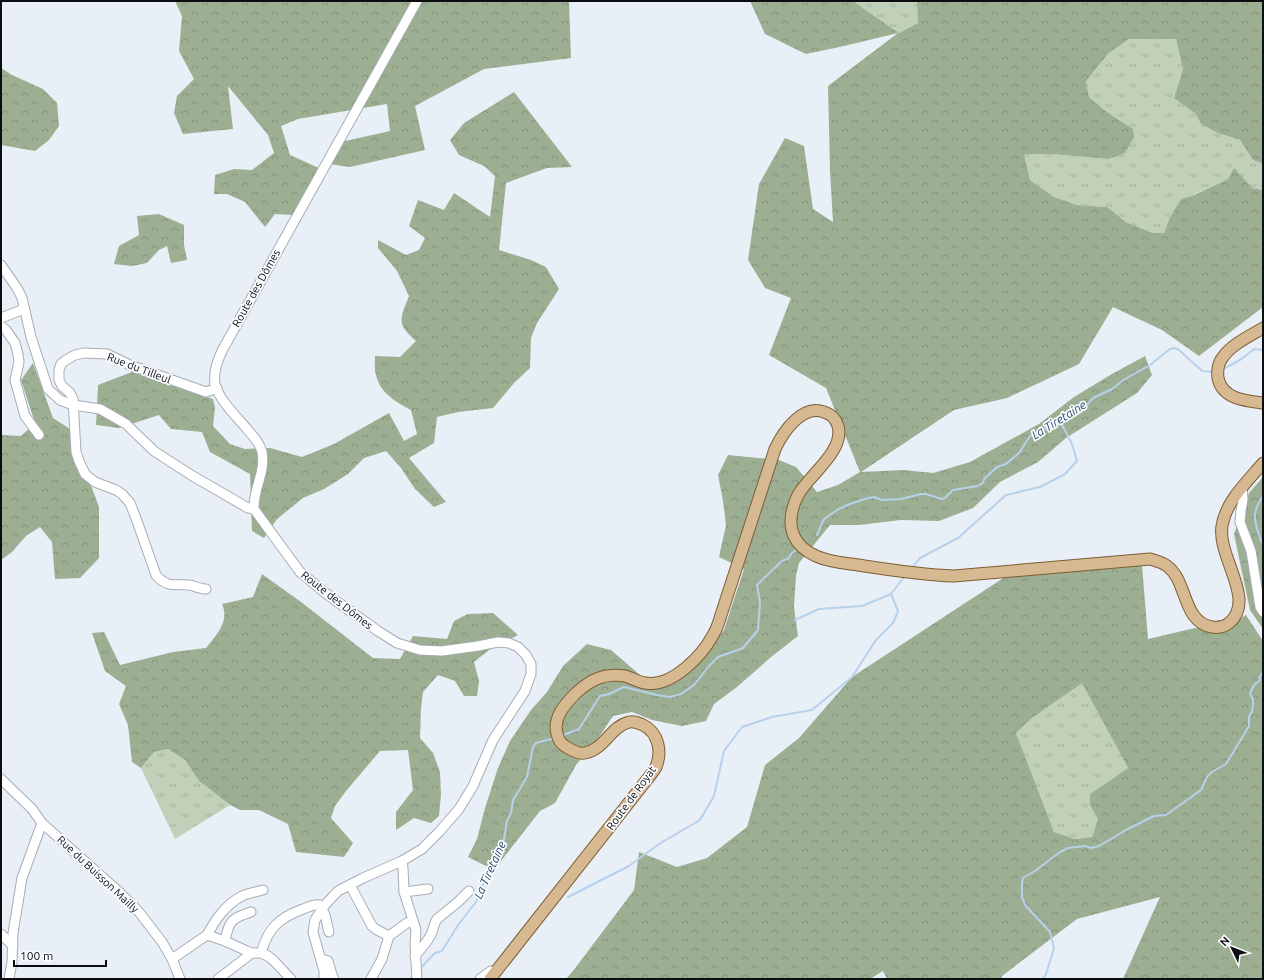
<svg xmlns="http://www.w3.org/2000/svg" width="1264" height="980" font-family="Ubuntu,sans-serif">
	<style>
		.grass { fill: url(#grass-tufts) }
		.forest { fill: url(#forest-crowns); fill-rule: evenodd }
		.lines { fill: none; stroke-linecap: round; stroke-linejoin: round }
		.stream { stroke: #b6d1ec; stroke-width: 2 }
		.minor-casing { stroke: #a7adb4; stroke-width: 11 }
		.major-casing { stroke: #7d5e34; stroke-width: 13 }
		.minor { stroke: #fff; stroke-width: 9 }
		.major { stroke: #d6b891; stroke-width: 11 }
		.labels { text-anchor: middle; stroke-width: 3.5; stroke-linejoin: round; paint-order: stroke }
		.street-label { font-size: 11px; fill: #0b0d10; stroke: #fafcff }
		.water-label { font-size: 12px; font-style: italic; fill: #1f476c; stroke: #fafcff }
	</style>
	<defs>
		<pattern id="grass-tufts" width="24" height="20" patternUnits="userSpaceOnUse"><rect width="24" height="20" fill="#c1d1b9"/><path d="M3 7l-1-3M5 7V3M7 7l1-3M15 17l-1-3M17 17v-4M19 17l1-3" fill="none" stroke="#a4b29e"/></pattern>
		<pattern id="forest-crowns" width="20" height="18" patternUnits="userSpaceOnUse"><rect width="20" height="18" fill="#9caf92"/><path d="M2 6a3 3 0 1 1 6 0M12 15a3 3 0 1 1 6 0" fill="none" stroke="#85957d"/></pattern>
	</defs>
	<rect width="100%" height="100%" fill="#e9eff7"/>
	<g class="grass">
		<polygon points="853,1 917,1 918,23 899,33"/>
		<path d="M1129,39H1176L1183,69L1174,98L1197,114L1201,124L1218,133L1240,140L1253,160L1263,164V190L1252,188L1229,179C1212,185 1198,194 1181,199L1170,217L1164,233H1153L1126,222L1107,207L1077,205L1054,197L1030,180L1024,154H1052L1108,159V113L1089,97L1086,82L1094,71L1109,53Z"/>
		<polygon points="1082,682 1128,768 1090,794 1090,805 1098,819 1092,837 1075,839 1054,832 1016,733 1032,718"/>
		<polygon points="168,749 185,760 199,781 230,805 175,839 141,768 154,752"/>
	</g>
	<g class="forest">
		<polygon points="175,1 569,1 571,58 484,69 415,106 425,150 350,167 329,164 341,142 390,131 387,104 298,119 281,126 290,155 319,168 293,215 275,214 265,227 245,202 227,194 214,194 215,175 234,169 252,170 274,153 268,135 228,86 233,129 183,134 174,113 177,96 194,79 179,51 182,16"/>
		<polygon points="750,1 853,1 899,33 918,23 917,1 1263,1 1263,164 1253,160 1240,140 1218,133 1201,124 1196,114 1174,98 1183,69 1176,39 1129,39 1109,53 1094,71 1086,82 1089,97 1108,113 1133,129 1134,137 1125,153 1108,159 1052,154 1024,154 1030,180 1054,197 1077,205 1107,207 1126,222 1153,233 1164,233 1170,217 1181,199 1194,195 1228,179 1234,168 1252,188 1263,190 1263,307 1199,356 1162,330 1113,307 1079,364 1007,398 954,410 861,472 904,470 933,473 970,462 1039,424 1074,397 1112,374 1145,356 1152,375 1137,393 1066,438 1038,462 1000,482 973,508 939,521 901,520 859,525 830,525 799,563 796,576 794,607 798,636 771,657 737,687 714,704 706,721 682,726 652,720 632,712 613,716 599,737 576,765 555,803 540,811 494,870 468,857 477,839 485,808 498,768 510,741 531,710 547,692 563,666 587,644 611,650 655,688 685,676 724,630 744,569 719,557 726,525 723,501 718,475 728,455 779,460 796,467 817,492 838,485 860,472 826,388 769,355 791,298 765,288 748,260 759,184 785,138 804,146 813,209 833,222 830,171 828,86 898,33 844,46 806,54 765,34"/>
		<polygon points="1,68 12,75 43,89 57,103 59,126 49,140 35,151 1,145"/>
		<path d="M514,92L572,167L547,168L506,183L499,250L531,260L546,267L559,289L537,323L531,338L530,368L514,383L493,408L458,412L437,417L434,443L409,458L446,502L434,507L415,489L401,468L386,451L364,458L348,474L324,489L303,498L277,519L264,538L252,531L250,474L210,452L202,432L171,429L159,415L119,428L96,425L98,385L132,372L213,399L215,408L213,426L230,444L245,449L270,448L302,457L334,444L389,413L404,441L417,434L411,410C396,402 380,393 376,375C374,369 375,362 375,356L400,357L416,341C396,324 400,319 409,296L397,271L378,248V240L406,255L419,250L425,238L409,226L418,200L444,210L454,193L490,217L495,176L484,166L459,155L450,140L464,123Z"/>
		<polygon points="159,214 184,225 184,245 187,260 171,263 167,246 159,250 147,263 132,266 114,264 119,246 139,235 137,216"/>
		<polygon points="33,363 53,418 70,429 99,507 99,558 80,578 55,579 52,542 40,527 26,536 12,552 1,560 1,435 21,436 35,423 21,380"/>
		<polygon points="1263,477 1263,629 1250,610 1234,534 1249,493"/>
		<path d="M1142,565L1148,639L1195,628L1221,630L1246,615L1263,641V979H1123L1160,897L1077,919L1002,976V979H887L883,971L870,979H566L573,971L634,890L639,852L677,867L707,858L747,827L765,765L799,738L852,677L1008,575L1093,566ZM1082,683L1128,768L1090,794V805L1098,819L1092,837L1075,839L1054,832L1016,733L1032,718Z"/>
		<path d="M262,574L301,602L373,658L400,659L413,636L447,639L454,621L468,614L493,613L518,635L489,650L474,662L479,681L477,696H464L455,681L438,675L423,692L421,709L420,738L433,753L440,772L441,795L439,816L431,823L414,818L396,830V812L413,790L408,750L380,751L346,791L335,806L331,818L353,843L344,857L296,852L288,824L259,810H240L230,805L199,781L185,760L168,749L154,752L141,768L132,762L128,725L119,704L126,686L105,671L92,633L104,632L120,665L173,652L206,648C216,635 230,622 222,604L253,597Z"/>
	</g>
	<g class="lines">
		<g class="stream">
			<polyline points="1221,370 1240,360 1254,349 1262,350 1263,348"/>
			<path d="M1263,496C1250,515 1255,521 1261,541L1263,544"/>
			<polyline points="817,535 824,519 837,510 850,504 868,498 874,497 882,500 901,499 921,494 926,494 941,499 945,498 953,490 978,486 983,483 984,479 997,467 1006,464 1019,453 1030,436 1053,425 1064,416 1086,406 1093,398 1112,389 1125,379 1150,365 1170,349 1175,348 1179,350 1202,371 1213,372"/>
			<polyline points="912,568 920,558 958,538 1006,495 1040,487 1065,474 1077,461 1072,444 1059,419"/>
			<polyline points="795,620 819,609 862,606 891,594"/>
			<polyline points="561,736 579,729 600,696 609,694 624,687 657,695 670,697 681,694 694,685 709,666 718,657 743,648 758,630 760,602 757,585 782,561 789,558 791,554 797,549"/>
			<polyline points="568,897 629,866 659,844 700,820 714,796 724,751 742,727 772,717 812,710 852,677 876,640 893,623 898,611 891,594 904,577"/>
			<polyline points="420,969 429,959 435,953 442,951 458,925 476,902 491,864 503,845 507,821 511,813 513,800 527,777 533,747 536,743 555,738"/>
			<polyline points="410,979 414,974"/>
			<polyline points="1043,979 1046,974 1054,948 1050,932 1025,905 1022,897 1022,883 1023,878 1035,871 1060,852 1068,848 1085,846 1091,848 1099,846 1126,830 1154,816 1166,815 1201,790 1207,777 1212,772 1226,764 1249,726 1249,717 1252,711 1253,704 1253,699 1250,694 1254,685 1260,680 1259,678 1263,672"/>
		</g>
		<g class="minor-casing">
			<g id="minor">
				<polyline points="1,265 17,288 22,298 31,337 48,389 60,400 73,405 100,409 126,424 154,451 191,475 248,508 254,509"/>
				<polyline points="1,318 24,309"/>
				<polyline points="1,326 6,330 15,343 18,354 19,362 15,380 25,416 39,435"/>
				<polyline points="1242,488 1243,499 1241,511 1240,522 1251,551 1260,607 1263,612"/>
				<path d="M206,589C200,589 195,586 189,585C175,584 167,588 156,575L137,521L130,503L122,494L116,490L95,482L85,474L79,461L76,452L73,399L70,393L62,386L59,380V370L61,364L66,360L75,355L84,353L107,354L130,365L206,392L217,388"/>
				<polyline points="1,779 32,809 42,823 117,890 139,912 162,942 172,959 180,979"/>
				<polyline points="402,861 403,868 404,892 416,930 415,945 417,979"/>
				<polyline points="350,885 372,926 377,930 389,936"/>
				<polyline points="404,892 428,889"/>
				<polyline points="322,909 325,915 329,932"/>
				<polyline points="1,934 13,946"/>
				<path d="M207,935C216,919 225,905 242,896C248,893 256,892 263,890"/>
				<path d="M225,941C229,920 232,918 251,912"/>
				<path d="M261,953C268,928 279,918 303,909C311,906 316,903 324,906"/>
				<path d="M415,956C421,948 429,941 432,932C434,927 434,923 437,919L458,902L469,891"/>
				<polyline points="172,959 207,935 225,941 247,951 252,953 261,953 268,956 274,961 291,979"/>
				<polyline points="325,960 328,961 333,978 334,979"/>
				<polyline points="9,979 12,962 13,933 22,878 42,823"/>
				<polyline points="218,979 252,953"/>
				<path d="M324,979V971L313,932L315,920L324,906L338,891L363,878L402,861L422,849L439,832L459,809L473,786L493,740L525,691L531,674V664L526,655L518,647L509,643L498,642L478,646L442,651L420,650L397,643L378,631L324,592L300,572L254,509C253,489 266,472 262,452C260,443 253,436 247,429C237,417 219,400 215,384C213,372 218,359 223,349L417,1"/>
				<polyline points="371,979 382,959 389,936 407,923 413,921"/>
				<polyline points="480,979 491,971 495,973"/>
			</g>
		</g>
		<g class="major-casing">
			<g id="major">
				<path d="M1263,328C1250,336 1232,344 1223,357C1218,363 1217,370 1218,378C1222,399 1246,401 1263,403"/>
				<path d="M490,979L649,777C651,774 654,771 656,767C662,752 659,733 643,725C639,723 634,721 629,722C610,727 605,749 585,753C580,754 573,751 568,748C563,745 560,743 558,737C551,720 564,705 576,693C591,679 605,673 625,676C632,678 638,682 645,683C671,688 702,656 713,635C717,629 719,622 721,615L775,449C783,432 802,404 824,412C831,414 836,419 838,426C845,451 809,475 798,495C792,507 788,523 794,536C798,545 807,552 816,556C829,562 844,563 858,565C890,570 922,575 954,576L1150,559C1156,561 1162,562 1167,566C1188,581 1182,622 1212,627C1218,628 1224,627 1229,623C1257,600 1217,557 1222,526C1226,501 1247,482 1263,463"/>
			</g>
		</g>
		<use href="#minor" class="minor"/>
		<use href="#major" class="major"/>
	</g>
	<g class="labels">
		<g class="street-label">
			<text transform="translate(256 288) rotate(-61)" y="4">Route des Dômes</text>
			<text transform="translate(139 368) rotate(21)" y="4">Rue du Tilleul</text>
			<text transform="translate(337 600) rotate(38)" y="4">Route des Dômes</text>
			<text transform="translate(631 798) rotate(-54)" y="4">Route de Royat</text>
			<text transform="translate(98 874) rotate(43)" y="4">Rue du Buisson Mailly</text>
		</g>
		<g class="water-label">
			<text transform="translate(1059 420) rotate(-32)" y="4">La Tiretaine</text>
			<text transform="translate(490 870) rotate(-66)" y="4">La Tiretaine</text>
		</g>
	</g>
	<rect width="1264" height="980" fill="none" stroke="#0b0d10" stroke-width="4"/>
	<g transform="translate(1232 948) rotate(313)" stroke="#fafcff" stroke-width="3" paint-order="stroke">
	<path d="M0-3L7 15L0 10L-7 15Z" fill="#0b0d10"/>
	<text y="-6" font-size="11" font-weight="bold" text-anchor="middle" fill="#0b0d10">N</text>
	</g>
	<path d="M14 960v6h92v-6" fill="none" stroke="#0b0d10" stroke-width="2"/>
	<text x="20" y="960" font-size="12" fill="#0b0d10" stroke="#fafcff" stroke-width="3" paint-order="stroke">100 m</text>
</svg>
